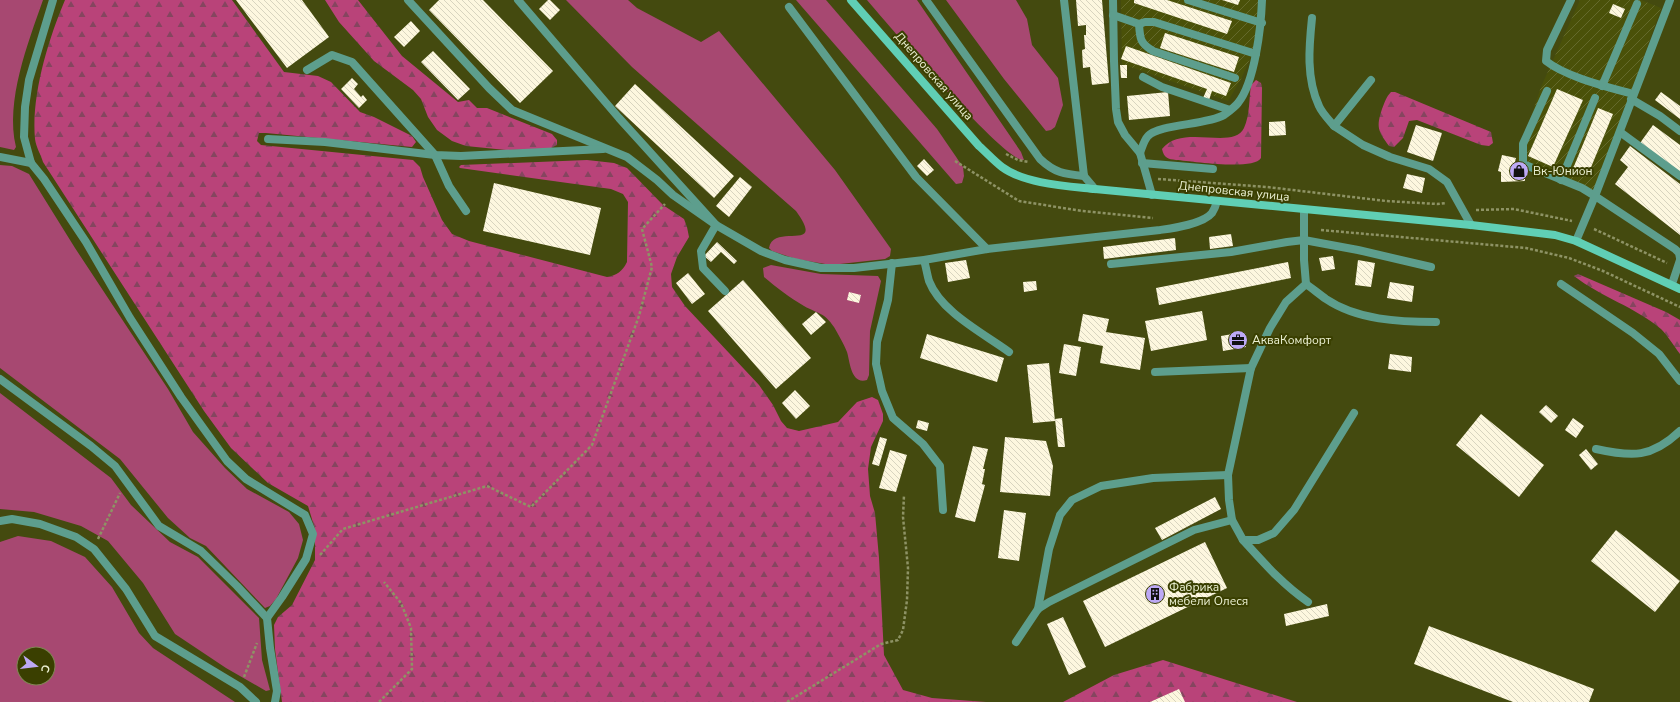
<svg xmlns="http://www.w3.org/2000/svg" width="1680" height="702" font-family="'Nunito Sans',sans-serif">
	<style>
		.industrial { fill: url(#industrial-furrows) }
		.green { fill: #a74871; fill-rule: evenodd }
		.forest { fill: url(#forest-firs) }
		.building { fill: url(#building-back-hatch) }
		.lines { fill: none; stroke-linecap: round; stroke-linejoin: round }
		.path { stroke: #8e9365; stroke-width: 2.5; stroke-dasharray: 3 2; stroke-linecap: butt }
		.service { stroke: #5d9e8d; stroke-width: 8 }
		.secondary { stroke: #60cfb5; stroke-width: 8 }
		.labels { text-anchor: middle; stroke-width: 4; stroke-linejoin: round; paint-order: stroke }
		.street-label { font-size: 12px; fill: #ebf0d2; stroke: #3a3f00 }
		.poi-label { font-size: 12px; fill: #ebf0d2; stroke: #3a3f00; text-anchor: start }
	</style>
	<defs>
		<pattern id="industrial-furrows" width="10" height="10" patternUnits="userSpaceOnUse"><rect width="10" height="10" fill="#4a5109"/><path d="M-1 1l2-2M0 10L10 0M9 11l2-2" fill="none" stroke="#646a2c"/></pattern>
		<pattern id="forest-firs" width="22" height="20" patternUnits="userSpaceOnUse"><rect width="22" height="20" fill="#b94379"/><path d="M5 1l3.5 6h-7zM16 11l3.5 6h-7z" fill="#85455f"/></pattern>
		<pattern id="building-back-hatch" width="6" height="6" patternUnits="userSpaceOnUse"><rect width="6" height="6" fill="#fdf7df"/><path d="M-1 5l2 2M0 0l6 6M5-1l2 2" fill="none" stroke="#d8d4bf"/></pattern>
	</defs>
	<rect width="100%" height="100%" fill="#444a0f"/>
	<g class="industrial">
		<polygon points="1121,0 1258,0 1258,25 1253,52 1241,79 1228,101 1122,64"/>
		<polygon points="1580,0 1641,0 1661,8 1594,195 1516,162 1541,87"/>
	</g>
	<g class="green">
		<path d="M0,0H43C28,43 5,101 16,147L14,150L0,147Z"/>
		<path d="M566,0H628L637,8L701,42L719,31L835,170L891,249L890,256L885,259L831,265L796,259L772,251L769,248C774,222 827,254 796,211L632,67Z"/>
		<polygon points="796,0 826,0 937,129 963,167 964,176 962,183 956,184"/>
		<path d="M867,0H917L1021,152L1024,160C1005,163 886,22 867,0Z"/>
		<polygon points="946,0 1016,0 1027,19 1032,45 1058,78 1063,105 1055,127 1051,130 1046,131 1004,79"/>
		<polygon points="0,165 12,166 29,174 75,248 168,389 193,432 225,468 247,489 289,512 299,524 303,540 298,558 276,599 270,606 265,608 206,546 190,538 168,518 120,459 0,368"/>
		<path d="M771,265L821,274L878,276L881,281L870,331L869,375L867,380C851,385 850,362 847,352C844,344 838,334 834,327C824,312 818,314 804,306C790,298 776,287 764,277L763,268Z"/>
		<polygon points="0,393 111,478 131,505 170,542 198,557 259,618 262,660 270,690 266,691 226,668 175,634 143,583 108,541 81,526 34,512 0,509"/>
		<path d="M18,536L51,541L85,557L112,587L139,633L153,648L235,702H0V542ZM24,654H48V678H24Z"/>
	</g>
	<g class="forest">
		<path d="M65,0H232L284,72L318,76L331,82L360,112L374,117L412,136L416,142L412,147L266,133H259L257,141L261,145L413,160L420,167L423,177L442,220L452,234L469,241L607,277C617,275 622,272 627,262L628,202L623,194L611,189L460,168L459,167L461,165L587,160L614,163L627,168L663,205L684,219L687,227L689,237L677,257L671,274L672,287L685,306L759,385L773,405L781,421L787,428L799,431L838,422L857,402L872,397L878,400L883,414V421L871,447L868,469L870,496L875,513L879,558L884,655L903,690L932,698L986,702H282L275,649L274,625L278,617L292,605L315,560V529L308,506L268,483L231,448L204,411L43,162C41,155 36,147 35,139C31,96 48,40 65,0Z"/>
		<polygon points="325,0 358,0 402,56 458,102 469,100 477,108 487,108 552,134 557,140 557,145 549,149 506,150 466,146 452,141 437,130 428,117 421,99 413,90 374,61 339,22"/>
		<path d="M1256,80L1261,83L1262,88L1261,158C1253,171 1192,161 1176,160C1168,159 1164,158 1162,149C1182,123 1233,151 1244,128C1250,115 1249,98 1251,85Z"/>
		<path d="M1391,92H1395L1491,132L1493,143L1489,146L1481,145L1417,120L1409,121L1403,138L1394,147L1389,146C1378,131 1376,127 1382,109C1385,102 1386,97 1391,92Z"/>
		<path d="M1578,274L1666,312L1680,320V354C1674,346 1668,336 1661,329C1635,307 1601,297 1574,276Z"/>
		<polygon points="1163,660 1297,702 1063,702 1114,675"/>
	</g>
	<g class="building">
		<polygon points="236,0 302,0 329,37 287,68"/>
		<polygon points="439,0 483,0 553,71 520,103 429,10"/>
		<polygon points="548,0 550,0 560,10 550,20 539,9"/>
		<polygon points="1076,0 1102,0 1109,83 1092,85 1090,67 1083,68 1082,50 1085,49 1084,35 1086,35 1086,25 1078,26"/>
		<polygon points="1134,0 1167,0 1232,21 1227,34 1134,3"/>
		<polygon points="1222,0 1240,0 1238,5"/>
		<polygon points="1613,4 1625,9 1621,18 1609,13"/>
		<polygon points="411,21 420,31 404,47 394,37"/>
		<polygon points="1165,33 1239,57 1234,72 1160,48"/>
		<polygon points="1126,46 1231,83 1226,96 1212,91 1209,100 1203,98 1207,89 1121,59"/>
		<polygon points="433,51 470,89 458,100 421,62"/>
		<polygon points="1120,65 1127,65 1127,78 1121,78"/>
		<polygon points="352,78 358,84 354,89 361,97 363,95 367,100 359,108 341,89"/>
		<polygon points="635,84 734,176 714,198 615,106"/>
		<polygon points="1557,89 1583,100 1553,167 1528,156"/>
		<polygon points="1168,92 1170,116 1129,120 1127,96"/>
		<polygon points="1661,92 1680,106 1680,119 1655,100"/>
		<polygon points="1598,108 1613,114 1587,177 1572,171"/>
		<polygon points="1285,121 1286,135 1269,136 1269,122"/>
		<polygon points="1416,125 1442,133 1433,161 1407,152"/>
		<polygon points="1653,125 1680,145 1680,173 1640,143"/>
		<polygon points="1630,146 1680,184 1680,235 1615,184 1628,167 1620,160"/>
		<polygon points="1502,155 1516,158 1514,166 1525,166 1525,181 1501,182 1501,172 1498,171"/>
		<polygon points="924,159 934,170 927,176 917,166"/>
		<polygon points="1407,174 1425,178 1422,193 1403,188"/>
		<polygon points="740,177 752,187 729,217 716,206"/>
		<polygon points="494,183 601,208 590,255 483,231"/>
		<polygon points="1231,234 1233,246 1210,249 1209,237"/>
		<polygon points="1175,238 1176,250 1104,259 1103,247"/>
		<polygon points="717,242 737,261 734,264 721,252 711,262 704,256"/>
		<polygon points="1333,256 1335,269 1322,271 1319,258"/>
		<polygon points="966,260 970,278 948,282 945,263"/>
		<polygon points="1358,260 1375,263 1371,287 1355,285"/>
		<polygon points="1288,262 1291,278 1159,305 1156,288"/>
		<polygon points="688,273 705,294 692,304 676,283"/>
		<polygon points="743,280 811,358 776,389 708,311"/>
		<polygon points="1036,281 1037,290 1024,292 1023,282"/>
		<polygon points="1390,282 1414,286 1412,302 1387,298"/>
		<polygon points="849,292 861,295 859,303 847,300"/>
		<polygon points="1202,311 1207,340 1151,351 1145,321"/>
		<polygon points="816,312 826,322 811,335 802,324"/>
		<polygon points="1083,314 1109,319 1106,332 1145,338 1140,370 1100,363 1103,346 1078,341"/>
		<polygon points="1244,332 1246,347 1223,351 1221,336"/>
		<polygon points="927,334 1004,358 997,382 920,358"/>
		<polygon points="1064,344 1081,347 1076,376 1059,373"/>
		<polygon points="1390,354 1412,357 1411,372 1388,369"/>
		<polygon points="1049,363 1055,421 1033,423 1027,365"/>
		<polygon points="795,390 810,406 796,419 782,403"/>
		<polygon points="1546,405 1558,416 1551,423 1539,412"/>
		<polygon points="1481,414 1544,465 1519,497 1456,445"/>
		<polygon points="1062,418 1065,447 1058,447 1055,419"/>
		<polygon points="1573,418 1584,426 1576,438 1565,430"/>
		<polygon points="918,420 929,423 927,431 916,428"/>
		<polygon points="880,437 887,439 879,466 872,464"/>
		<polygon points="1005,437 1046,441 1053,466 1050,496 1000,492"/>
		<polygon points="973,446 988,449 983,469 985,469 982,484 985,485 975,522 955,517"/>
		<polygon points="1586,449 1598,464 1591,470 1579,455"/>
		<polygon points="890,450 907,455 896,492 879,488"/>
		<polygon points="1215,497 1221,509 1162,540 1155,528"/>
		<polygon points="1004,510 1026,513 1019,561 998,558"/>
		<polygon points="1616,530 1680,581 1655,612 1591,561"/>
		<polygon points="1205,542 1227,588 1105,647 1083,601"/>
		<polygon points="1327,604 1329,616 1286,626 1284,614"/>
		<polygon points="1063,617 1086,667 1069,675 1047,624"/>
		<polygon points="1429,626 1594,689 1589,702 1513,702 1414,664"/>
		<polygon points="1179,689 1185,702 1150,702"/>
	</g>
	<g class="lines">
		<g class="path">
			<polyline points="1006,154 1018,160 1029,162"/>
			<polyline points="955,161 1019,201 1082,211 1153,218"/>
			<polyline points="1158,179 1267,187 1386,201 1437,204 1446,203"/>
			<polyline points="1476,210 1514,209 1572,221"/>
			<polyline points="1594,229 1667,263"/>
			<polyline points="1321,230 1526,248 1569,258 1603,271 1680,307"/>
			<polyline points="98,539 120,493"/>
			<polyline points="320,555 343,529 487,486 531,507 592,445 639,316 652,267 642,229 665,204"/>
			<polyline points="244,677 257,643"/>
			<polyline points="379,702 412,669 411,628 401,603 384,582"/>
			<polyline points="787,702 881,644 898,640 903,630 907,600 908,568 903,517 904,495"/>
		</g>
		<g class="service">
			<polyline points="53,0 29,80 25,107 24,137 31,163 44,179 86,242 130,318 181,397 227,461 246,479 305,515 313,534 306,559 282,597 267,618 270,648 277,691 275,702"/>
			<path d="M408,0L489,88L512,110L627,157L657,180L673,195L716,225L761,251L785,260L821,268H854L924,260L987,249L1160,230C1174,228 1203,224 1212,213C1214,210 1216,205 1217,201"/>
			<polyline points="518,0 619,118 716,225 701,251 703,268 725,291"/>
			<path d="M926,0L1040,159C1055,173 1064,174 1084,176"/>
			<polyline points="1064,0 1084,176 1095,189"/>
			<polyline points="1113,0 1114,61 1116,109 1118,122 1125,135 1140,153"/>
			<polyline points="1188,0 1262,23"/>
			<path d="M1571,0L1547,50L1546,61C1566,77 1608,87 1633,94"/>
			<polyline points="789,7 916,177 987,249"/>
			<polyline points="1113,15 1139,24 1145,22 1154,22 1256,54"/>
			<path d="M1312,18C1309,47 1306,78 1319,106C1322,113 1329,120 1334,126"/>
			<path d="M1139,24C1140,39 1140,43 1153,51L1235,78"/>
			<polyline points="307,70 332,55 352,62 435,155 449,186 466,211"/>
			<polyline points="1143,77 1162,87 1230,110"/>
			<polyline points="1371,80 1334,126 1363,145 1390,157 1429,169 1447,182 1471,225"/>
			<polyline points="1602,86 1637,4"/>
			<polyline points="1547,91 1523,144 1523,164 1582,188 1595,196 1675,249 1679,253 1680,258"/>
			<polyline points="1631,99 1660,116 1680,131"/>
			<polyline points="1620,132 1680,176"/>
			<polyline points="268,139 325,142 435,155 461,156 603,149"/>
			<polyline points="0,157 31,163"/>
			<polyline points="1142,163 1213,169"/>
			<polyline points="1561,180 1595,98"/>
			<path d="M1152,195L1140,153C1142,148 1144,140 1148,136C1159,124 1207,125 1224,115C1228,112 1235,107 1238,103C1255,82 1261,27 1262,0"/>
			<polyline points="1304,210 1304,260 1306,284 1286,302 1270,328 1251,368 1228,475 1229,500 1232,520 1243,540 1258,540 1274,533 1294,510 1354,413"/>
			<polyline points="1576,241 1595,196 1670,0"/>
			<path d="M924,260C926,267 927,274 929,281C941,312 983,333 1009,352"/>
			<polyline points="892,263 888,300 877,342 876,364 882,391 893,418 923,444 940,466 943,510"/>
			<polyline points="1111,264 1231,252 1287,242 1304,240 1358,250 1431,267"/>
			<path d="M1306,284C1313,289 1319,294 1326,299C1357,320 1399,322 1436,322"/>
			<polyline points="1561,284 1633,333 1659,354 1680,381"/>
			<polyline points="1672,284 1680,260"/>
			<polyline points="1155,372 1251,368"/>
			<polyline points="0,379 91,446 115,466 159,526 201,551 237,586 267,618"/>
			<path d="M1596,449C1632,457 1652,458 1680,431"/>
			<polyline points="0,521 12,519 40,524 76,537 94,549 126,589 155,636 240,687 256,702"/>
			<path d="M1243,540C1264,563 1282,584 1308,602"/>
			<polyline points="1038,609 1049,549 1060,515 1072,500 1101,486 1153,478 1228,475"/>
			<polyline points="1016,642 1038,609 1049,602 1194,530 1232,520"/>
		</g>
		<path class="secondary" d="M851,0L979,146C987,153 994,161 1002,167C1025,184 1067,186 1095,189L1471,225L1555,235L1576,241L1680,289"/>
	</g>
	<defs>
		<g id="shop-disc" transform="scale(1)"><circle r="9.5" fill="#bda9f5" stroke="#3a3f00"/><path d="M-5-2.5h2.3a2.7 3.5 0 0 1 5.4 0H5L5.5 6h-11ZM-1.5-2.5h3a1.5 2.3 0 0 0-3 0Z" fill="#111"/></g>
		<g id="office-disc" transform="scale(1)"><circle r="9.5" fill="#bda9f5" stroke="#3a3f00"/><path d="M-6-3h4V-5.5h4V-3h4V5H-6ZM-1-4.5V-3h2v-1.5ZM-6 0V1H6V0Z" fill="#111"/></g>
		<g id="building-disc" transform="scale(1)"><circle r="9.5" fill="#bda9f5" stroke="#3a3f00"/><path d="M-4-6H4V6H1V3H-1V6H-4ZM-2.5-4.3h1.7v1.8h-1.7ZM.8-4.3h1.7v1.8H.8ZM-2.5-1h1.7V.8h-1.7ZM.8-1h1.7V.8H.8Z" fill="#111"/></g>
	</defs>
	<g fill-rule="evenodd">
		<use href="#shop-disc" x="1519" y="171"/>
		<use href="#office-disc" x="1238" y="340"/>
		<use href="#building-disc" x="1155" y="594"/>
	</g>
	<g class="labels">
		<g class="street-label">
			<text transform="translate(934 76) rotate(49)" y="4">Днепровская улица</text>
			<text transform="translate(1234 191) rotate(6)" y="4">Днепровская улица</text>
		</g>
		<g class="poi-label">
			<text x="1533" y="175">Вк-Юнион</text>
			<text x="1252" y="344">АкваКомфорт</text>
			<text x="1169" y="591">Фабрика<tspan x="1169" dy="14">мебели Олеся</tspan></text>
		</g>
	</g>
	<g transform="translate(36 666) rotate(105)"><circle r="19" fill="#3a3f00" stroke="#818654"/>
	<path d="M0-3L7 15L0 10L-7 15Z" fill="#bda9f5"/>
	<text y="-6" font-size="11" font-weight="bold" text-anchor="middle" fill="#ebf0d2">С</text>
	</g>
</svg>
